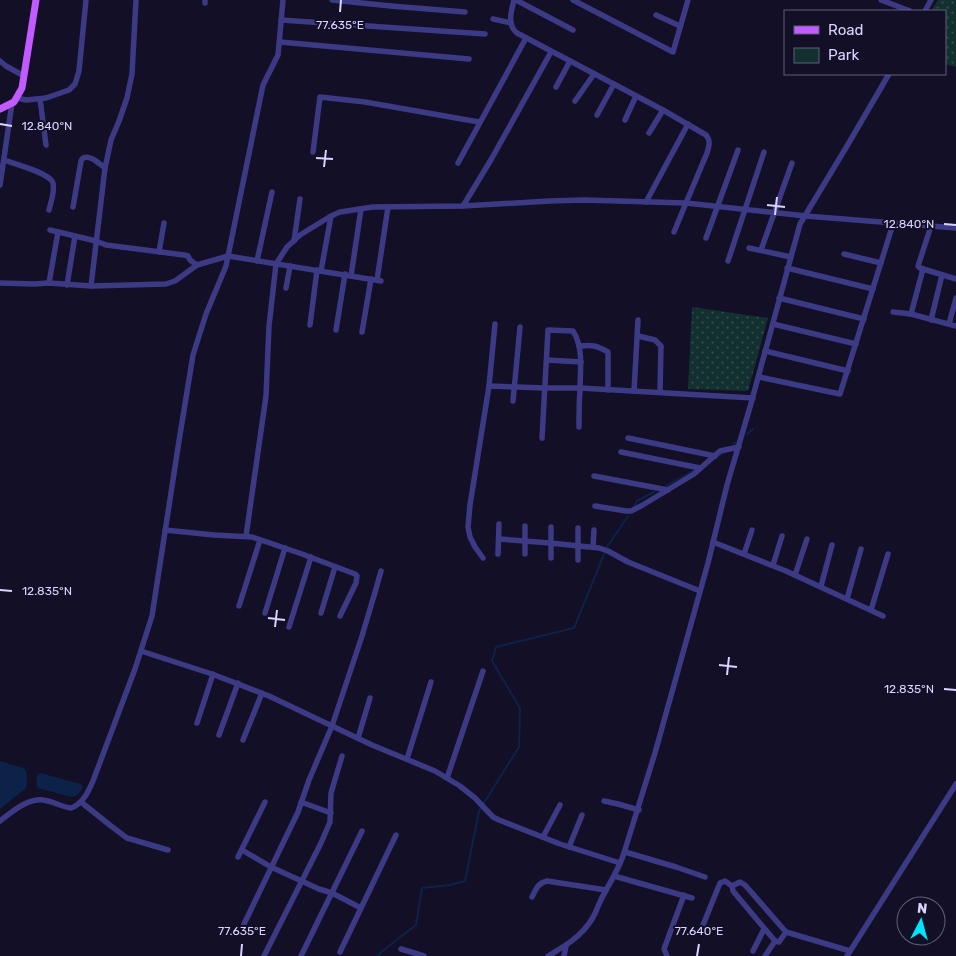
<svg xmlns="http://www.w3.org/2000/svg" width="956" height="956" font-family="Rubik,sans-serif">
	<style>
		.green { fill: url(#green-dots) }
		.water { fill: #0c2248 }
		.lines { fill: none; stroke-linecap: round; stroke-linejoin: round }
		.stream { stroke: #0c2248; stroke-width: 2 }
		.minor { stroke: #3d3a85; stroke-width: 5.5 }
		.major { stroke: #c25bff; stroke-width: 7 }
		.ticks { fill: none; stroke: #d9d4ff; stroke-width: 2 }
		.ticks-label { font-size: 12px; text-anchor: middle; fill: #d9d4ff; stroke: #130f26; stroke-width: 4; stroke-linejoin: round; paint-order: stroke }
	</style>
	<defs>
		<pattern id="green-dots" width="8" height="8" patternUnits="userSpaceOnUse" patternTransform="scale(1.25)"><rect width="8" height="8" fill="#12302f"/><path d="M2 2h.1M6 6h.1" fill="none" stroke="#344d4e" stroke-width="1.8" stroke-linecap="round"/></pattern>
	</defs>
	<rect width="100%" height="100%" fill="#130f26"/>
	<g class="green">
		<polygon points="938,0 956,0 956,67 945,64 945,11 931,11"/>
		<polygon points="692,307 768,318 748,391 688,389"/>
	</g>
	<g class="water">
		<path d="M0,761L23,768C29,772 27,781 26,788L0,809Z"/>
		<path d="M40,773L81,784L83,787C81,792 77,797 71,797L38,788L36,782L37,775Z"/>
	</g>
	<g class="lines">
		<g class="stream">
			<polyline points="747,434 753,429"/>
			<polyline points="734,444 736,442"/>
			<polyline points="716,458 723,453"/>
			<polyline points="666,486 696,469"/>
			<polyline points="635,505 637,501 654,492"/>
			<polyline points="607,547 628,516"/>
			<polyline points="378,956 380,953 416,925 422,888 450,885 465,881 479,811 519,747 520,708 492,661 496,647 574,628 605,552"/>
		</g>
		<g class="minor">
			<polyline points="332,0 391,6 465,12"/>
			<path d="M514,0C511,12 507,25 517,33L663,110L706,135C711,141 709,146 707,153L686,203L674,232"/>
			<polyline points="516,0 573,30"/>
			<polyline points="573,0 673,52 688,0"/>
			<polyline points="881,0 910,11"/>
			<polyline points="205,3 205,0"/>
			<polyline points="925,11 931,0"/>
			<polyline points="656,15 680,26"/>
			<polyline points="493,19 511,23"/>
			<polyline points="281,20 485,34"/>
			<polyline points="280,42 469,59"/>
			<polyline points="0,61 6,66 24,76"/>
			<polyline points="556,87 570,61"/>
			<polyline points="17,98 26,100 46,98 69,90 75,84 79,71 86,0"/>
			<polyline points="40,99 46,145"/>
			<polyline points="575,101 594,74"/>
			<polyline points="597,115 614,84"/>
			<polyline points="625,120 636,96"/>
			<polyline points="649,133 663,110"/>
			<polyline points="313,152 320,97 365,102 479,122"/>
			<path d="M4,160C15,164 50,173 53,183C55,191 51,202 49,210"/>
			<polyline points="458,163 526,38"/>
			<polyline points="0,185 12,103"/>
			<polyline points="646,202 688,124"/>
			<polyline points="463,206 492,158 551,52"/>
			<path d="M73,207L81,161L83,158C91,155 98,163 105,168"/>
			<polyline points="931,226 918,266 920,268 956,279"/>
			<polyline points="50,230 96,241 106,245 184,255 188,256 190,260 197,265"/>
			<polyline points="706,238 738,150"/>
			<polyline points="294,241 300,199"/>
			<polyline points="749,248 791,257"/>
			<polyline points="761,250 792,163"/>
			<polyline points="159,252 164,223"/>
			<polyline points="844,254 881,263"/>
			<polyline points="257,261 272,192"/>
			<polyline points="728,261 764,152"/>
			<polyline points="787,268 873,289"/>
			<polyline points="321,271 331,216"/>
			<polyline points="351,276 361,209"/>
			<polyline points="377,280 388,207"/>
			<polyline points="0,283 34,284 49,283 91,286 166,284 175,281 197,265 228,256 381,281"/>
			<polyline points="49,283 58,232"/>
			<polyline points="67,285 75,236"/>
			<polyline points="91,286 105,168 111,140 119,121 127,98 132,74 136,0"/>
			<polyline points="286,288 290,266"/>
			<polyline points="779,298 864,319"/>
			<polyline points="893,312 911,314 956,326"/>
			<polyline points="911,314 923,269"/>
			<polyline points="931,320 942,275"/>
			<polyline points="773,324 856,344"/>
			<polyline points="949,324 956,298"/>
			<polyline points="310,325 317,270"/>
			<polyline points="336,330 345,274"/>
			<polyline points="362,332 371,279"/>
			<polyline points="638,336 655,340 661,346 660,392"/>
			<path d="M579,346C592,345 596,345 608,352V390"/>
			<polyline points="765,351 848,371"/>
			<polyline points="547,360 581,362"/>
			<polyline points="759,377 840,394 893,224"/>
			<polyline points="489,386 545,388 580,388 753,398"/>
			<polyline points="634,391 638,320"/>
			<polyline points="513,401 520,327"/>
			<path d="M542,438L548,330L573,331C584,348 580,371 580,390C579,402 579,414 579,427"/>
			<polyline points="628,438 715,456"/>
			<polyline points="621,452 700,468"/>
			<polyline points="594,476 668,490"/>
			<polyline points="595,506 626,511 631,511 641,506 694,474 720,451 739,447"/>
			<polyline points="165,530 214,535 252,537 302,554 355,574 357,576 356,583 340,616"/>
			<polyline points="246,536 266,396 269,326 276,264 287,247 300,235 331,216 340,212 373,207 463,206 549,201 584,200 686,203 806,216 956,228"/>
			<polyline points="499,539 550,543 599,548 608,551 628,562 700,591"/>
			<polyline points="713,542 786,571 883,616"/>
			<polyline points="593,547 594,530"/>
			<polyline points="498,554 499,524"/>
			<polyline points="525,554 525,526"/>
			<polyline points="744,554 752,530"/>
			<polyline points="483,558 475,547 470,537 468,527 470,505 489,386 495,324"/>
			<polyline points="551,558 551,527"/>
			<polyline points="578,560 578,528"/>
			<polyline points="773,565 782,536"/>
			<polyline points="795,575 807,539"/>
			<polyline points="821,586 832,545"/>
			<polyline points="847,599 861,549"/>
			<polyline points="239,606 260,540"/>
			<polyline points="871,610 888,554"/>
			<polyline points="265,613 285,548"/>
			<polyline points="321,613 335,567"/>
			<polyline points="289,627 311,557"/>
			<polyline points="141,651 212,674 269,696 372,745 435,771 460,786 475,798 493,817 499,820 560,844 620,863"/>
			<polyline points="197,723 213,674"/>
			<polyline points="219,735 238,683"/>
			<polyline points="358,738 370,698"/>
			<polyline points="243,740 262,693"/>
			<polyline points="407,759 431,682"/>
			<polyline points="447,778 483,671"/>
			<polyline points="604,801 618,804 639,810"/>
			<polyline points="81,802 111,826 127,838 168,850"/>
			<polyline points="301,802 331,813"/>
			<path d="M0,821C11,812 28,798 43,800C53,801 61,807 71,808C83,804 88,792 93,781L135,669L152,616L179,441L193,355L206,314L226,266L263,85L278,55L283,0"/>
			<polyline points="543,837 560,805"/>
			<polyline points="569,847 582,815"/>
			<polyline points="242,850 271,867 319,889 332,893 361,908"/>
			<polyline points="625,852 676,867 705,877"/>
			<polyline points="238,857 265,802"/>
			<polyline points="614,876 692,898"/>
			<path d="M532,897C536,889 538,883 547,881L606,890"/>
			<polyline points="244,924 298,812 309,780 332,726 362,636 376,589 381,571"/>
			<polyline points="701,930 720,883 725,881 732,886"/>
			<polyline points="786,932 779,942 775,941 733,891 732,886 740,882 745,885 786,932 850,951"/>
			<polyline points="401,949 424,956"/>
			<polyline points="753,951 764,929"/>
			<polyline points="340,952 396,835"/>
			<polyline points="264,956 321,843 330,822 331,793 342,756"/>
			<polyline points="301,956 362,831"/>
			<path d="M548,956C565,946 581,937 592,919C597,911 599,902 604,894C611,881 618,870 623,856L655,753L708,563L727,485L750,407L800,224L847,146L889,74"/>
			<polyline points="564,956 566,946"/>
			<polyline points="667,956 664,949 684,895"/>
			<polyline points="765,956 775,941"/>
			<polyline points="847,956 956,784"/>
		</g>
		<polyline class="major" points="0,109 14,102 22,88 36,0"/>
	</g>
	<path class="ticks" d="M340,12L341,0M0,124L12,126M316,158L333,159M324,167L326,150M767,205L785,207M775,215L777,197M944,224L956,225M0,590L12,591M268,618L285,620M275,627L277,610M719,665L737,667M727,675L729,657M944,689L956,690M241,956L242,944M697,956L699,944"/>
	<g class="ticks-label">
		<text x="340" y="29">77.635°E</text>
		<text x="47" y="130">12.840°N</text>
		<text x="909" y="228">12.840°N</text>
		<text x="47" y="595">12.835°N</text>
		<text x="909" y="693">12.835°N</text>
		<text x="242" y="935">77.635°E</text>
		<text x="699" y="935">77.640°E</text>
	</g>
	<rect x="784" y="10" width="162" height="65" fill="#130f26" stroke="#625e7d"/>
	<rect x="794" y="26" width="25" height="8" fill="#c25bff" stroke="#625e7d"/>
	<text x="828" y="35" font-size="15" fill="#d9d4ff">Road</text>
	<rect x="794" y="48" width="25" height="15" fill="#12302f" stroke="#625e7d"/>
	<text x="828" y="60" font-size="15" fill="#d9d4ff">Park</text>
	<g transform="translate(921 921) rotate(6)"><circle r="24" fill="#130f26" stroke="#625e7d"/>
	<path d="M0-4L9 19L0 12L-9 19Z" fill="#00e5ff"/>
	<text y="-8" font-size="14" font-weight="bold" text-anchor="middle" fill="#d9d4ff">N</text>
	</g>
</svg>
